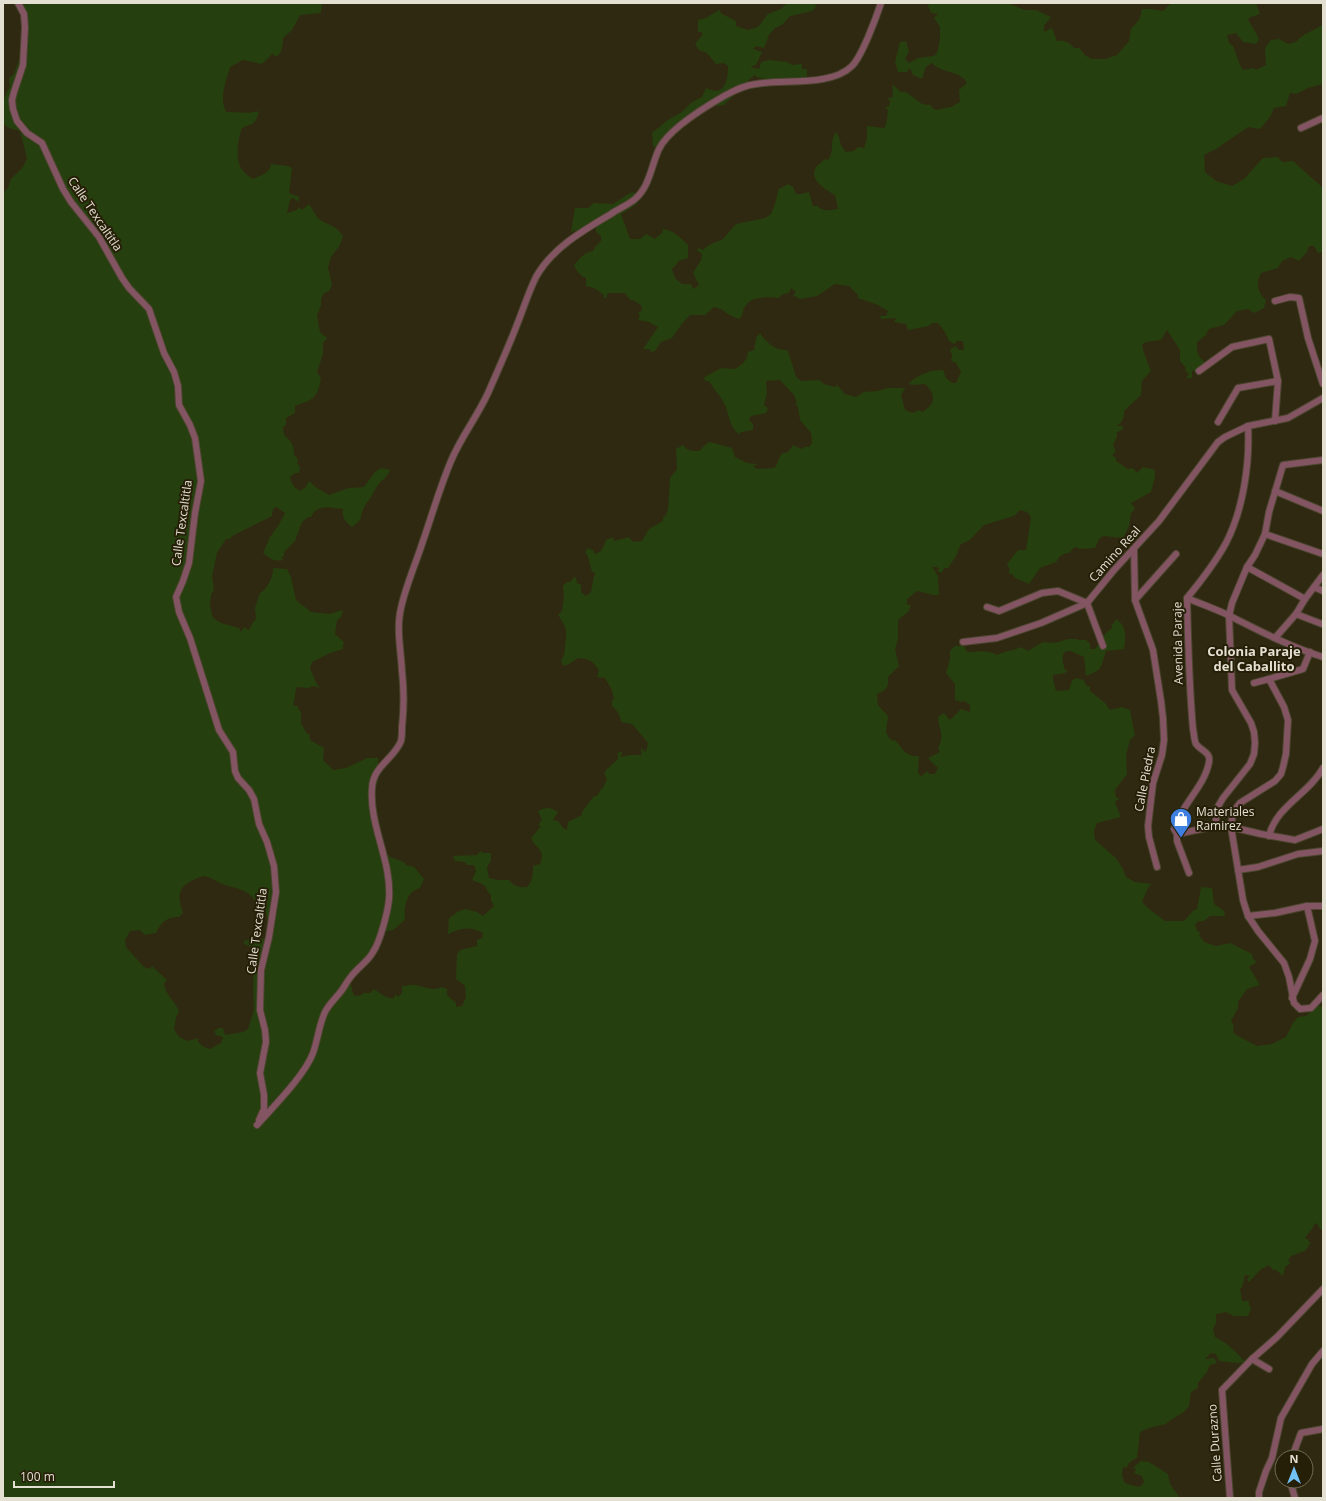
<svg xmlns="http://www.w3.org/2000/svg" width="1326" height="1501" font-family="'Open Sans',sans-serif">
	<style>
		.green { fill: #263f0e; fill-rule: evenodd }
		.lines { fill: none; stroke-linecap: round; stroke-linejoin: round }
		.minor-casing { stroke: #4d4630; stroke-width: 8 }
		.minor { stroke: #835563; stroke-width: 6 }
		.labels { text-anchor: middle; stroke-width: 4; stroke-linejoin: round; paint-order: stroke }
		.street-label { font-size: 12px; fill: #e3dfd1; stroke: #261f08 }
		.poi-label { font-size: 12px; fill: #e3dfd1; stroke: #261f08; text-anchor: start }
		.neighbourhood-label { font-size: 13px; font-weight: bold; fill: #e3dfd1; stroke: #261f08 }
	</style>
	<rect width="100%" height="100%" fill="#302911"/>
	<g class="green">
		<path d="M22,3H322L321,13L300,15L292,30L283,38C283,45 282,52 277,57L272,54L262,64L243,60L230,67C226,81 219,98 226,112C238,112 249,114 259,111C256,124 254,123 242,128C238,138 235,159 241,168C244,173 248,176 253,179C261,175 270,174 271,164L288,166L292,168L289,193L299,197V202L293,198L290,200L287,213L297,210L299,207L302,210L309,204C312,208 315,215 318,218C327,226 334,223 343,236L340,245L331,257L328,268L332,285L329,291L324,293L321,299V305L317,316L320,332L327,338L323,343V354L317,372L321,378C317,399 314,399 295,406V413L286,418V425L283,427L284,435C290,439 295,447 294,455L298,459L297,463L300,467L299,473H295L290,477C292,484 293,487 300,491L306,487L309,481L317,488L329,495L349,488L364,487L375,472L381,468L390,470C387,478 380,481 376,488C374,491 373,494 371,497C364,507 363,507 360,520L352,527C345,522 342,517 343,509C331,508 317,503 311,517H308L302,522L295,541L284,552V556L281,557L284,560C275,562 270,559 263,553L270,537L278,526L285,513L276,507L273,509L272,516L232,536L230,539H226L217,553L212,576L214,590L211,595L210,606L213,618L221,623L239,628L241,632L244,627L249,630L253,622L256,619L255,608L260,593C267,590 274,575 273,568C278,568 282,569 287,569L291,577L296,600L311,612L329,614L343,610L341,617L337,620L335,634L345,643L343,644V649L330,653L312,662L310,669C314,676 315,683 320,688L314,686L308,688L297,687C294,693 296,698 293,704L295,706H298V709L301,712V723L307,734L309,733L310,740L324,748L323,760L333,770L346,768L367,758H378V782L373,788L375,808L378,816L380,840L385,851L390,857L404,862L406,865L414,867L424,879L420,888C406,892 404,907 405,920L393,930L381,932L380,938L376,939L370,958L362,966L355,977L350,982L354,996L362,995L363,993H370L374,989L384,996L393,999L396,994L398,997L402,993V986C406,986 411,984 415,985C424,986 432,992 441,987L447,989V995L456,1003V1007L462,1006L466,997L465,986L456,979L457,955L460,950L477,946V940L482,938L483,933C468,926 463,928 448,934L449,918L459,911L466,909L477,912L483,916L494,906L491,900V895C487,892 487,889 485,886C482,883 476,882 472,880L476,871L474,865H467L465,862L455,861L453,856L477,855L480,851L483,853H491V860L487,868L489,878L499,880H509C514,886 519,888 527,887C533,881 533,874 533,866L540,864C547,849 534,848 531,838L541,826L538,825L542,820L538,811C546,807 550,807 558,812L553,820L558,821L563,828L567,830L568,822L582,815V812L593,797L598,795L600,790L603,788L607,779L604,774L606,770L618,759V753L622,751L621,757L631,755H642L641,752V748L646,752L648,743L632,724L621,722C621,716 616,709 612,706V701L614,699L612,690L605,678L597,677L599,670C592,661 591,659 578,658L569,664L563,666L561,661C564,656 565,652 565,646C567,630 567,628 558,615L562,611L564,598L563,586L567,582H570L574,577L576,578L577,583L581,585V592L586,596L591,592L594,576L595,575V572H592L588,557L585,552L588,548L593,550L595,554C603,552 603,547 606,540L613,537L614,541L629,537L633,542L642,541L649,529L663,521V517L666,515L668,508L670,478L677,469L676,449L683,445C687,451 692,451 699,451L706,444L710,442L732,448L735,457L747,463L758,464L753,466L757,469L773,468L776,466L781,454L788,452L793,445L802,449L804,447H809L812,443L811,433L800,420L798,407L795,404L797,403L794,395L780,380L766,381L767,393L764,405L768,408L766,413L751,416L749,420L753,424V430L741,432L739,434C729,427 730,416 725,405C721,396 714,390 709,381H706L703,378L721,368L735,369L742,364L747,358L748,352L754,350L756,338L760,333C764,339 770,346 778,349C782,350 784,349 788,351L796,377L801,381L819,380L824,384L835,387L837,385L845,394L856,397L864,392L878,391L887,388H905L901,395L905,410L913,413L919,410L922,412C935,405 937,395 925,384L911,385L909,383C920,374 929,370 943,370L946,378L952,383H956L961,372L956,363L951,361L952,355L950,350L955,346L959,350H964L963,341H957L954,344L949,341L945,332L938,323H932L929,326L908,330L906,324L894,322L896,318L882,319L879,316H886L888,311L878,305L858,298V295L849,286L835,284L817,296L800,299L793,295L796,292L791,288L789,293L781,295L779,298C769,297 752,296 746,305C742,310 744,315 739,319L731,316L721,309L714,307L705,315H690L681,325L672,338L661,342L655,351L652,352L649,349H643L658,327L649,322L638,320L640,316L638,312L642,311L641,305L633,300H630L625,293H608L606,298H604V295L594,288L586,286V277H583L577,271L574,265C580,259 584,252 593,251L595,247L601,241V236L596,232V225L571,232L575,208H588L594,203L613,204L630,193L641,192L637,204L621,214L630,239H640L646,234L655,239L663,232L662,229C672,229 681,238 688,245V258L678,261L677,264L672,269L675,278L682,284H691L693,289L699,285L693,273L701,260L702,254L697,250L699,248L703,250L709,245L723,239L736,224L765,218L771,214L775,204L779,188H781L788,184L793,187L796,194H801L809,192L813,206H817C823,212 831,210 838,209L835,195C825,189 807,179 817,166C819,163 823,161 825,159L828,160C835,152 829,140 836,132C842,140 838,144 846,152L854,151L858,147L864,148L867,138V126L884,128C888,122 887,116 888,110L885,108L889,106L890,101L887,98H892L893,91L892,84L901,92H906L922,104L930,105L935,110L951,107L960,102L959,90L967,83C961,71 941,73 932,63L926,67L922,79L913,75L910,68L907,72H898L895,62L900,42L906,41L909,51L905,59L909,63L918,58L934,56L937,53L940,39V27L934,18L938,14L931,13L927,3H1007L1025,10H1036L1051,17L1044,26V32L1052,28L1057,41C1065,40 1069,42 1074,48H1079L1086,56L1092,59H1105L1117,55L1129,41L1131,29L1139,20L1142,9H1151L1163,11L1171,3H1256L1260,14L1251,17L1248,19C1252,27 1256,32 1259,39L1256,44L1243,42L1236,33L1227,35L1229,43L1233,46L1240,65L1243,70L1253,68L1256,70L1266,65L1265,48L1271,40L1279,39L1288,44C1300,42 1297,39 1305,34C1311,31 1317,29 1323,24V84L1308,88L1296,94L1290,93L1286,106L1274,108L1270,117L1260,129L1248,127L1216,149L1204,155L1205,172L1216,181L1232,186L1244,179L1263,158L1278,157L1282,162L1293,161L1323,188V252L1318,253L1314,246H1309L1307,252L1299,261L1291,257L1282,261L1278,268L1261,273C1256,283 1257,292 1266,300L1264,308L1254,313L1248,309L1237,311L1224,325L1209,329L1205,336L1197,342C1196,356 1200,360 1212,366L1199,374L1192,370V378H1187V376L1189,375L1185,370L1186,368L1180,361V350L1167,330L1161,340L1146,342L1142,345L1144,353L1151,371L1142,381L1141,395L1124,411C1125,417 1122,422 1117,426H1123L1122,430L1117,432V437L1113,445L1116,452L1112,455L1116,458V461L1128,469L1133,468L1137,473L1143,467L1155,470V477L1151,492L1131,503L1135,509L1131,513L1129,526L1123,538L1103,536L1099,539L1095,548L1080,549L1075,547L1069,553H1066L1060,556L1056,562L1040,568L1029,584L1015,578L1012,574H1009V571L1010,570L1007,564L1018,550H1026L1031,517L1027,512L1020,510L1014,516L984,525L970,540L961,544L956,556L948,568H944L942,573L937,571L939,569L937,567H932L938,576L939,595C933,596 924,592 917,591L907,599V604L911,606L908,612L898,620V639L895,649L899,666L888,677C889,688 886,690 877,694L878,705L888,716L886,732L889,738L893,741L895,740C903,748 905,757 919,756L918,773L921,776L928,771L929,774H935L938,768L928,758L940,752L938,748C945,735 939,730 938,717L944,713L950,720L961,709L970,712V705L964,701L962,702L955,700V684L946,673L950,659V651L955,646H964L967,652C979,652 986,649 997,655C1005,651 1013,651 1021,647L1028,651L1043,642L1055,643L1068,639H1077L1078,640H1086L1090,644V649H1095L1106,633L1113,627L1111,625L1114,623L1116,619C1127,626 1126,637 1124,649L1106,651C1100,668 1104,669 1086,676L1084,657L1071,651H1066C1060,656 1063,663 1065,670H1068L1065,673L1053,675V679L1056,691L1069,690L1072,681L1075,678L1084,680L1086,685L1090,687V691L1105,703L1110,710L1122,707L1130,710L1135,735L1130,740L1126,755L1127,774L1115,790L1116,798H1120L1115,802L1121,817L1097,823L1094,831L1095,840L1116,858L1123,869L1126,877L1135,882L1152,884L1149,886L1142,902L1148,908L1165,921H1184L1193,911L1197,909L1201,887L1212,888L1214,904L1224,911L1225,916H1210L1204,921H1198L1195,925L1197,931L1201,933L1199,935L1204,942L1216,946L1230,943L1252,954L1253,959L1257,962L1249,967L1260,985L1247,989L1238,1002V1008L1231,1021L1234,1026L1233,1032L1236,1035L1257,1046L1272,1044L1286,1037L1293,1023L1298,1017L1306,1016L1317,1006L1323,1007V1229H1320L1317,1223L1314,1225C1312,1231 1307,1233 1305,1239H1308L1309,1242H1311L1305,1251L1291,1256L1288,1261L1291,1263L1285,1267L1283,1276L1276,1270H1273L1269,1265L1260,1270L1249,1282L1247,1279L1250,1276L1245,1275L1242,1287L1240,1289L1242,1301H1249V1304L1251,1309L1248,1316H1234L1226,1312L1216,1314V1323L1213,1329L1215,1337C1228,1343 1236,1352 1245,1362L1238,1363L1219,1361L1216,1354L1211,1353L1205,1359L1214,1358L1217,1363L1210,1365L1207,1372L1198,1383V1388L1191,1392L1189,1406L1184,1412L1169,1421L1166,1424L1149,1428L1140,1432L1137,1458C1131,1461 1128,1462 1127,1468L1123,1467L1122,1476L1125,1483L1138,1487L1141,1486L1144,1482L1142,1476L1134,1473L1136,1469L1133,1468L1141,1461L1149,1462L1168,1474L1170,1484L1180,1498H3V193L8,188L11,179L23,167L27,158L20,131L9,128L3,124V101L10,86L9,78L14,74L19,60L25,52L24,36L28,18ZM203,876C210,877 214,880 220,883C233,889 244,887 254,899C257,903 256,909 259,914L266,913L270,933L264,939L253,938L244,941V944L252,947V962L254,968L253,988L254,1010L248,1029L243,1032L225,1035L223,1028H219L214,1031L216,1035L223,1037L221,1043L210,1049L204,1047L198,1042V1038L188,1041L179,1037L174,1029L176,1018L179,1011C175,1001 165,995 164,983L167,980L152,966L150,969L144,967L126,947L125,940L130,931L140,930L145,935L156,933C160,923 168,916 179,917L183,913C175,890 181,884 203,876Z"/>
		<path d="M787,3H817L815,8L812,11L790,16L782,25L775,28L769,35L764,48L756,46L753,49L762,52L756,65L750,67L759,69L761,62L769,60L787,62L792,65L802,64V69H807V78L775,85L766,79L757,77L755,75C749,79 748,81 743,86C737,93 730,98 724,105L706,107L688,121L685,126L672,133L664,144L653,147L652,133L668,120L682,112L692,102L702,97L706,88C709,89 713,91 716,91C727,90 728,75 728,66L724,63L716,64L707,53L699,50L695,44L703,34L701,32H698V20L706,18L719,10L722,14L736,21V26L748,30L758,27L768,14L781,9Z"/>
	</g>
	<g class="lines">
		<g class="minor-casing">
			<g id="minor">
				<polyline points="18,3 24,14 25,27 23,65 14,92 12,100 13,109 17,121 27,133 42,143 63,189 71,202 99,237 122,278 129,288 149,309 164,353 174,372 178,386 179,405 190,425 195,438 201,481 195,513 189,563 183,581 176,597 179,612 190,638 219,730 233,752 235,771 238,778 249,790 254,799 259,824 267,842 274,866 276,892 269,937 261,970 260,1010 265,1030 266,1042 260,1073 264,1095 264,1109 259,1120"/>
				<polyline points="1301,128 1323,118"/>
				<polyline points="1275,301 1290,297 1299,298 1308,338 1323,384"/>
				<polyline points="1199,371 1232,347 1269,339 1278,381 1275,421"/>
				<polyline points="1218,422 1238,388 1278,381"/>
				<polyline points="1275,491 1323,511"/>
				<polyline points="1265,534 1323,554"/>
				<polyline points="1134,549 1135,600 1153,650 1161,701 1163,718 1164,740 1162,755 1153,783 1148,826 1149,837 1157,867"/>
				<polyline points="1247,567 1305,599"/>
				<polyline points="1314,587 1323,591"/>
				<path d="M1187,598C1201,604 1216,609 1230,616C1260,631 1290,647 1323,657"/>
				<polyline points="1135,600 1176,554"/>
				<polyline points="987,607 999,611 1042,593 1058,591 1087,603 1103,646"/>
				<polyline points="1296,614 1322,624"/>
				<polyline points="1275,638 1296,614 1305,599 1323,575"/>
				<polyline points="963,642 997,638 1041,623 1087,603 1114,570 1159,521 1218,442 1225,437 1248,426 1288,418 1323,398"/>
				<polyline points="1310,652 1303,669 1269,679 1284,707 1288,720 1286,754 1283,767 1281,774 1275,781 1240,803 1233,812 1231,827 1243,900 1248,916 1258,931 1284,963 1289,977 1294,1003 1300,1009 1311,1008 1323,995"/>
				<polyline points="1254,683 1269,679"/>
				<polyline points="1216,826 1216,810 1223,798 1250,764 1254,754 1255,743 1254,732 1251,723 1232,690 1229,616 1232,603 1247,567 1255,555 1265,534 1269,512 1283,465 1323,460"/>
				<polyline points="1177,834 1216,826 1231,827 1261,834 1295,840 1323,829"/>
				<path d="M1269,836C1276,806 1309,794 1323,768"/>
				<polyline points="1238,870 1258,867 1298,854 1323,851"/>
				<path d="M1189,873L1177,841V834L1174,829C1181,805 1205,786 1209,762C1211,752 1201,751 1196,744C1194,740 1194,733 1193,729C1189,685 1188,642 1187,598C1201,581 1215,563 1226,543C1243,510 1250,464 1248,426"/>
				<polyline points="1248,916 1275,913 1307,906 1323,906"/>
				<polyline points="1292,998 1310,959 1315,941 1307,906"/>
				<path d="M257,1125C273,1107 305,1075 313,1053C318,1039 319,1025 325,1012C329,1004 336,998 342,990C346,984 349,978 354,973C360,966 369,960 373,952C380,942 388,911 389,899C392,861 369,826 372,788C373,766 394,759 401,741C402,737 402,732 402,727C404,709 404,689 402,671C401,651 396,628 401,608C406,585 416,563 423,541C432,515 440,487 451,461C461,437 477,417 488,393C498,370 509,346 518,322C524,307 529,291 536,277C552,248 584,230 611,214C618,209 628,205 635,199C650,186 651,166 659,149C668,130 705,107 724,96C733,91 745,85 756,84C782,79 831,87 852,66C862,56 876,18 881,3"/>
				<polyline points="1252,1359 1269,1369"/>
				<polyline points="1292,1457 1301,1433 1323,1429"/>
				<polyline points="1290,1481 1295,1498"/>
				<polyline points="1230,1498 1222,1390 1252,1359 1277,1337 1323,1289"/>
				<polyline points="1259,1498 1259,1492 1266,1471 1272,1458 1281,1418 1312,1364 1323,1351"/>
			</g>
		</g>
		<use href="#minor" class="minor"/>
	</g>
	<defs>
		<g id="shop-pin" transform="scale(1.15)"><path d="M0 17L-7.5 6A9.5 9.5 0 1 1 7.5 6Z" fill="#3f7fe0" stroke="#261f08"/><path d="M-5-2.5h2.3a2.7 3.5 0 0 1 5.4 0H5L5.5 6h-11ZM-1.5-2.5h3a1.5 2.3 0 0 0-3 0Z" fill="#fff"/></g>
	</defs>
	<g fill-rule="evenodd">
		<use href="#shop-pin" x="1181" y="819"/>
	</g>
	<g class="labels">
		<g class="street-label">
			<text transform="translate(95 214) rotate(56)" y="4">Calle Texcaltitla</text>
			<text transform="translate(182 523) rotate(-82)" y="4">Calle Texcaltitla</text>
			<text transform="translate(1115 554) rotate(-48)" y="4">Camino Real</text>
			<text transform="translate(1178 643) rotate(-91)" y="4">Avenida Paraje</text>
			<text transform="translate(1145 779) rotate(-79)" y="4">Calle Piedra</text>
			<text transform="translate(257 931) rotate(-82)" y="4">Calle Texcaltitla</text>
			<text transform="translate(1215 1443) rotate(-94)" y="4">Calle Durazno</text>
		</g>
		<g class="poi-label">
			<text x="1196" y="816">Materiales<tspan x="1196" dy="14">Ramirez</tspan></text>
		</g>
		<g class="neighbourhood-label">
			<text x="1254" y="656">Colonia Paraje<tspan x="1254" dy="15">del Caballito</tspan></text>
		</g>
	</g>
	<rect width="1326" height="1501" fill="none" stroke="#e3dfd1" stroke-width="8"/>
	<g transform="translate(1294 1469)"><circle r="19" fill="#261f08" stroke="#726c58"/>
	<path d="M0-3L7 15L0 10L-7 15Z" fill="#72c1f5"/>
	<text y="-6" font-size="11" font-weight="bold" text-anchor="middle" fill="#e3dfd1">N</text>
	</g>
	<path d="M14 1481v6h100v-6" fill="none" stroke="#e3dfd1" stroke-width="2"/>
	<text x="20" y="1481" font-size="12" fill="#e3dfd1" stroke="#261f08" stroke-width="3" paint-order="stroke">100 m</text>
</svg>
